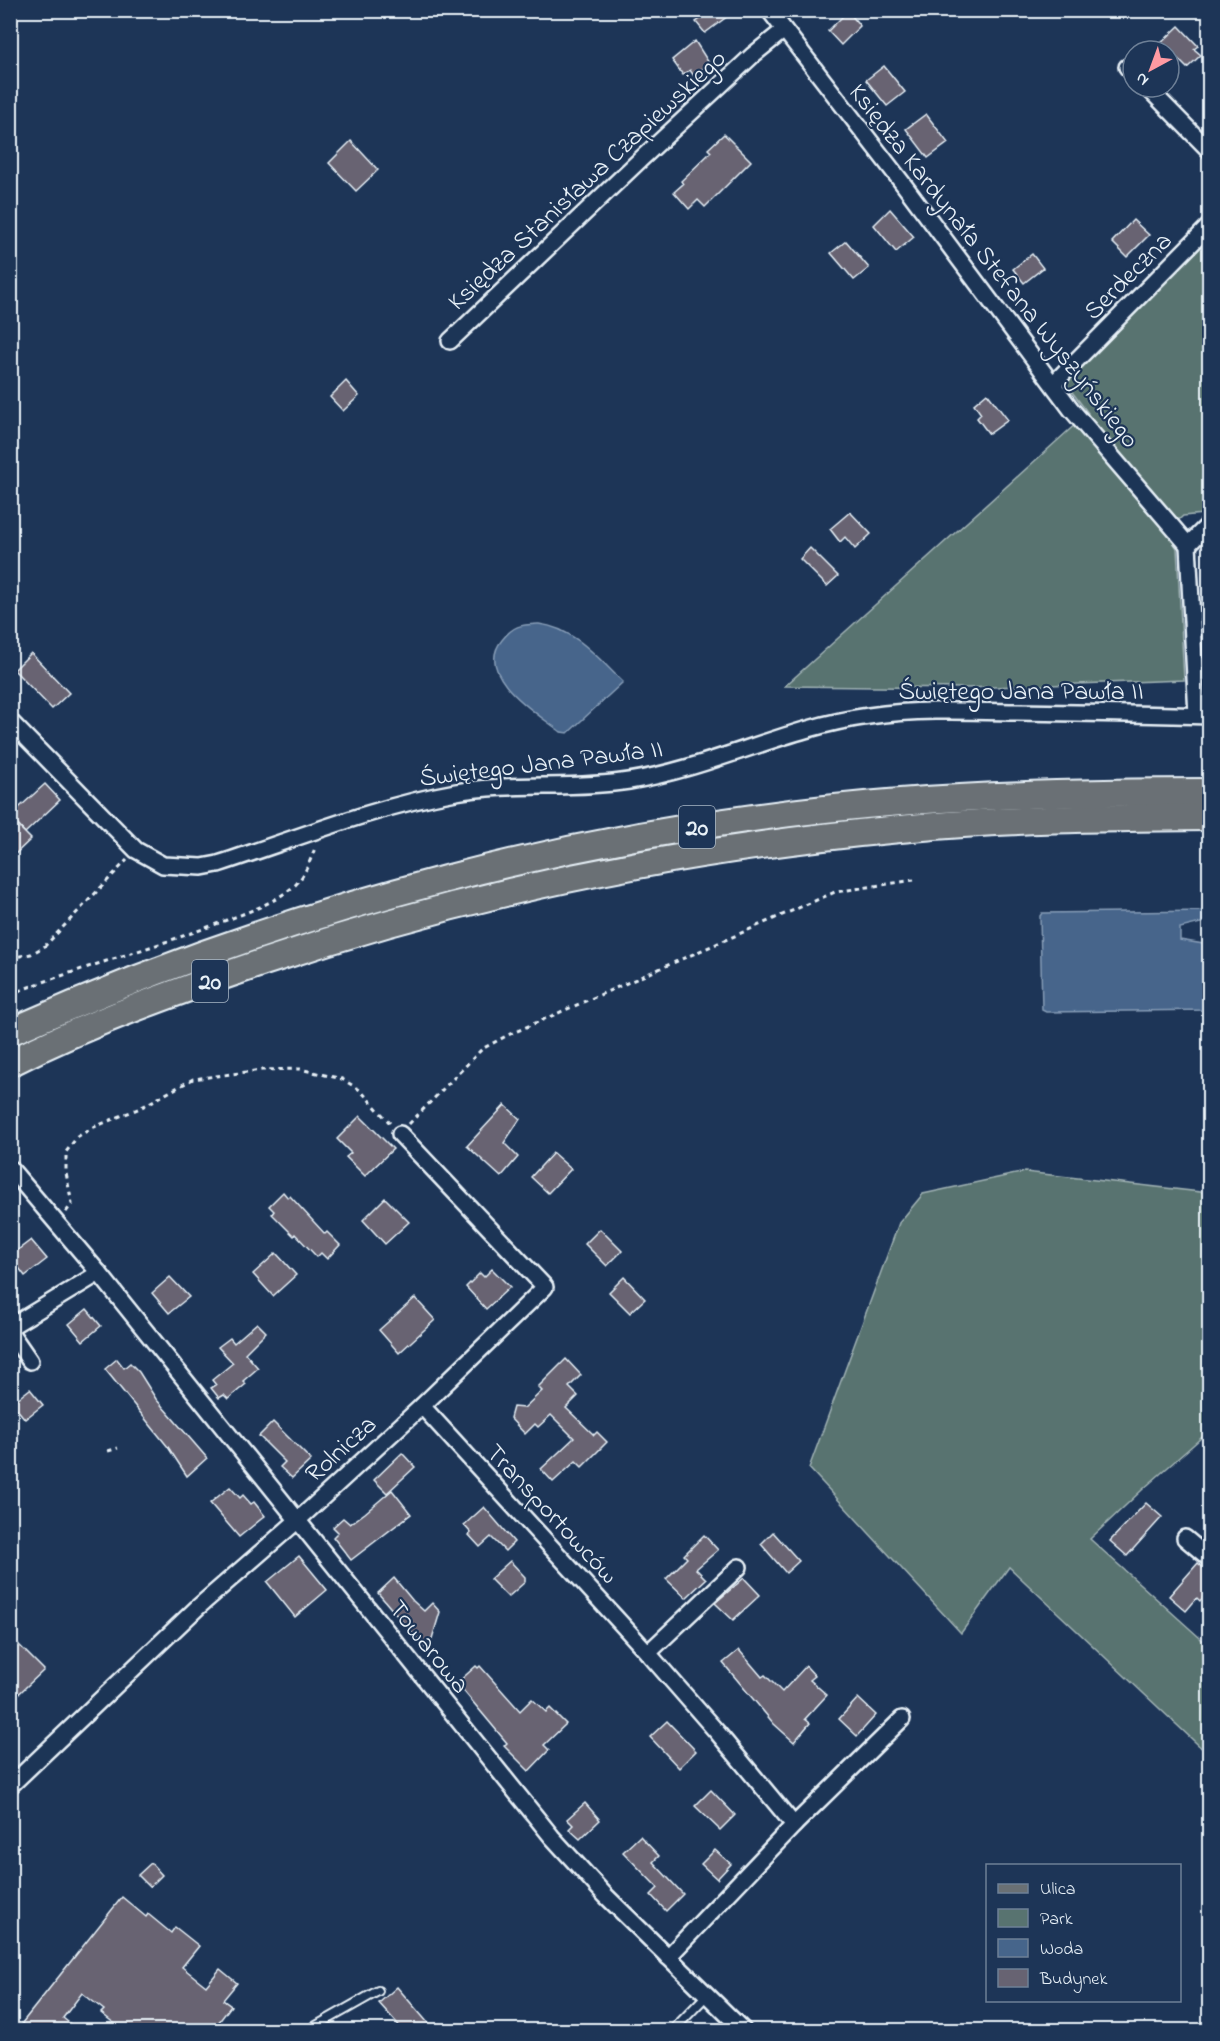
<svg xmlns="http://www.w3.org/2000/svg" width="1220" height="2041" font-family="'Indie Flower',sans-serif">
	<style>
		.green { fill: #587370; stroke: #a0b2b4; stroke-width: 1.5 }
		.water { fill: #46658b; stroke: #879db7; stroke-width: 1.5 }
		.building { fill: #676372; stroke: #e8f1f8; stroke-width: 1.5 }
		.lines { fill: none; stroke-linecap: round; stroke-linejoin: round }
		.service-casing { stroke: #e8f1f8; stroke-width: 12 }
		.minor-casing { stroke: #e8f1f8; stroke-width: 20 }
		.primary-casing { stroke: #e8f1f8; stroke-width: 30 }
		.path { stroke: #e8f1f8; stroke-width: 3; stroke-dasharray: 4.5 4.5; stroke-linecap: butt }
		.service { stroke: #1d3557; stroke-width: 8 }
		.minor { stroke: #1d3557; stroke-width: 15 }
		.primary { stroke: #6a7074; stroke-width: 26 }
		.labels { text-anchor: middle; stroke-width: 4.5; stroke-linejoin: round; paint-order: stroke }
		.shield { fill: #1d3557; stroke: #abb9c8; stroke-width: 1.5 }
		.shield-label { font-size: 24px; font-weight: bold; fill: #e8f1f8 }
		.street-label { font-size: 26px; fill: #e8f1f8; stroke: #1d3557 }
	</style>
	<rect width="100%" height="100%" fill="#1d3557"/>
	<filter id="ink" filterUnits="userSpaceOnUse"><feTurbulence type="fractalNoise" baseFrequency=".0167" numOctaves="2"/><feDisplacementMap in="SourceGraphic" scale="12" xChannelSelector="R" yChannelSelector="G"/><feConvolveMatrix kernelMatrix="1 2 1 2 8 2 1 2 1" color-interpolation-filters="sRGB"/></filter>
	<g filter="url(#ink)">
		<g class="green">
			<polygon points="1209,236 1209,507 1203,514 1183,516 1166,532 1177,548 1184,680 966,688 785,686 1088,413 1063,380"/>
			<polygon points="1025,1172 1209,1193 1209,1431 1142,1490 1090,1539 1209,1646 1209,1755 1009,1567 961,1633 809,1468 899,1223 923,1194"/>
		</g>
		<g class="water">
			<path d="M539,624C574,628 598,658 623,682L568,733L561,732C538,714 473,675 502,640C514,625 520,625 539,624Z"/>
			<polygon points="1209,911 1209,921 1180,928 1180,940 1209,945 1209,1010 1046,1012 1042,1010 1040,916 1042,913"/>
		</g>
		<g class="building">
			<polygon points="696,10 736,10 705,33 696,22 702,18"/>
			<polygon points="848,11 860,26 841,45 828,31"/>
			<polygon points="1179,26 1198,46 1194,49 1201,55 1187,68 1178,59 1173,64 1169,60 1169,51 1161,51 1157,47"/>
			<polygon points="695,41 709,63 694,76 690,70 683,75 672,60"/>
			<polygon points="884,66 905,92 887,106 866,80"/>
			<polygon points="926,114 948,143 928,158 906,129"/>
			<polygon points="724,134 751,161 705,207 698,200 689,209 674,192 683,184 681,181 711,152 708,149"/>
			<polygon points="351,141 378,170 356,191 329,163"/>
			<polygon points="890,209 914,237 896,252 874,225"/>
			<polygon points="1133,220 1149,235 1127,257 1112,242"/>
			<polygon points="846,241 869,268 854,280 831,253"/>
			<polygon points="1032,254 1043,268 1024,283 1013,269"/>
			<polygon points="346,381 359,396 343,411 330,397"/>
			<polygon points="987,393 1008,420 989,434 977,418 981,414 974,404"/>
			<polygon points="850,512 871,534 855,549 845,537 840,542 830,529"/>
			<polygon points="810,548 838,576 827,586 800,559"/>
			<polygon points="31,653 69,693 52,709 14,670"/>
			<polygon points="45,784 60,800 25,833 10,816"/>
			<polygon points="18,826 31,839 10,859 10,834"/>
			<polygon points="505,1105 520,1119 504,1143 518,1157 501,1177 467,1146"/>
			<polygon points="360,1116 393,1149 365,1176 346,1157 351,1153 337,1139"/>
			<polygon points="553,1153 571,1169 548,1193 531,1177"/>
			<polygon points="283,1192 288,1198 290,1196 325,1234 327,1232 340,1245 327,1259 321,1253 317,1257 295,1234 294,1236 272,1214 274,1211 269,1206"/>
			<polygon points="385,1198 409,1222 385,1244 363,1220"/>
			<polygon points="600,1229 622,1251 607,1266 585,1244"/>
			<polygon points="31,1240 47,1259 25,1276 10,1256"/>
			<polygon points="276,1253 296,1275 273,1296 253,1274"/>
			<polygon points="492,1269 510,1287 486,1309 466,1287 480,1273 484,1277"/>
			<polygon points="170,1277 189,1297 169,1313 152,1293"/>
			<polygon points="624,1277 645,1299 630,1313 609,1292"/>
			<polygon points="415,1298 435,1320 399,1353 379,1330"/>
			<polygon points="87,1309 101,1326 83,1341 69,1324"/>
			<polygon points="257,1323 266,1332 245,1353 258,1368 243,1381 246,1384 228,1399 224,1395 219,1398 211,1388 216,1385 212,1380 233,1363 218,1347 230,1338 234,1343"/>
			<polygon points="117,1359 124,1368 130,1363 139,1372 156,1399 207,1458 187,1476 168,1447 105,1369"/>
			<polygon points="566,1359 581,1375 569,1387 578,1396 566,1408 594,1435 597,1432 607,1442 582,1467 576,1461 553,1482 541,1469 574,1438 551,1415 538,1427 535,1424 525,1434 510,1418 513,1407 524,1408 542,1391 538,1387"/>
			<polygon points="30,1389 43,1405 25,1419 12,1403"/>
			<polygon points="273,1422 311,1460 292,1478 280,1467 285,1462 259,1436"/>
			<polygon points="402,1453 415,1467 387,1493 374,1480"/>
			<polygon points="230,1487 240,1498 243,1495 251,1504 254,1502 265,1516 239,1537 210,1503"/>
			<polygon points="392,1490 411,1514 351,1560 333,1537 338,1532 333,1527 343,1518 350,1524 365,1513"/>
			<polygon points="1146,1503 1162,1517 1127,1556 1110,1541"/>
			<polygon points="484,1507 514,1542 505,1551 491,1537 480,1547 469,1535 471,1533 464,1525"/>
			<polygon points="773,1532 799,1561 786,1573 761,1544"/>
			<polygon points="704,1535 718,1550 696,1569 706,1579 686,1598 666,1579 687,1558 684,1555"/>
			<polygon points="299,1556 327,1590 295,1617 267,1582"/>
			<polygon points="510,1561 525,1577 525,1582 508,1597 490,1579"/>
			<polygon points="1198,1563 1209,1573 1209,1590 1200,1601 1197,1598 1186,1611 1169,1596"/>
			<polygon points="394,1578 413,1601 424,1611 432,1603 440,1612 428,1652 378,1593"/>
			<polygon points="744,1578 760,1595 733,1620 715,1603"/>
			<polygon points="10,1636 44,1670 10,1702"/>
			<polygon points="739,1650 762,1677 765,1675 782,1692 806,1666 815,1676 810,1680 827,1695 805,1719 810,1723 794,1742 774,1724 723,1663"/>
			<polygon points="476,1666 478,1668 480,1666 520,1711 532,1699 546,1712 550,1708 566,1724 544,1745 549,1750 529,1771 504,1746 507,1743 457,1683"/>
			<polygon points="858,1698 876,1715 857,1736 839,1719"/>
			<polygon points="667,1721 696,1751 679,1768 650,1737"/>
			<polygon points="711,1790 735,1815 720,1830 695,1806"/>
			<polygon points="585,1803 600,1820 580,1839 569,1829 573,1825 567,1819"/>
			<polygon points="640,1836 659,1856 653,1862 683,1894 666,1911 651,1895 658,1888 623,1852"/>
			<polygon points="715,1850 731,1864 717,1879 701,1864"/>
			<polygon points="151,1863 162,1875 150,1887 138,1875"/>
			<polygon points="122,1897 146,1917 148,1914 171,1933 175,1927 199,1946 182,1967 206,1986 220,1969 237,1983 223,2000 231,2006 212,2031 124,2031 101,2013 104,2010 82,1993 63,2018 79,2031 32,2031 22,2023"/>
			<polygon points="397,1987 435,2031 404,2031 379,2003"/>
		</g>
		<g class="lines">
			<g class="service-casing">
				<g id="service">
					<polyline points="309,2030 378,1991"/>
					<polyline points="673,2030 707,1995"/>
				</g>
			</g>
			<g class="minor-casing">
				<g id="minor">
					<polyline points="769,10 904,185 1071,409 1188,545"/>
					<polyline points="1127,67 1133,73"/>
					<polyline points="1147,87 1210,151"/>
					<polyline points="450,341 641,159 753,55 784,30"/>
					<polyline points="1053,384 1210,225"/>
					<polyline points="1188,545 1197,715"/>
					<polyline points="1188,545 1210,523"/>
					<path d="M10,721L136,850L163,865L202,867L218,864C295,839 377,806 456,792C513,782 572,790 629,781C711,768 787,727 869,716C918,709 967,711 1016,712C1081,713 1145,714 1210,716"/>
					<polyline points="10,1168 99,1273 552,1837 605,1895 743,2030"/>
					<polyline points="10,1327 99,1273"/>
					<polyline points="10,1332 30,1361"/>
					<polyline points="422,1406 648,1653 717,1732 794,1825"/>
					<polyline points="1185,1538 1210,1559"/>
					<polyline points="648,1653 739,1567"/>
					<polyline points="10,1786 197,1608 298,1520 422,1406 545,1287 400,1134"/>
					<polyline points="668,1957 794,1825 902,1719"/>
				</g>
			</g>
			<g class="primary-casing">
				<g id="primary">
					<path d="M10,1032C290,907 594,826 900,802C1003,794 1106,792 1210,792"/>
					<path d="M10,1063C91,1022 178,991 264,962C470,892 683,849 900,829C1003,819 1106,818 1210,817"/>
				</g>
			</g>
			<g class="path">
				<polyline points="10,958 31,954 45,946 127,860"/>
				<path d="M10,994C79,968 150,949 219,923C245,913 271,905 293,887C304,878 310,861 315,848"/>
				<polyline points="409,1124 482,1049 508,1035 835,892 914,880"/>
				<polyline points="66,1212 72,1204 66,1173 66,1152 77,1137 94,1127 140,1108 193,1079 262,1070 300,1069 342,1079 360,1090 390,1123"/>
				<polyline points="108,1451 118,1448"/>
			</g>
			<use href="#service" class="service"/>
			<use href="#minor" class="minor"/>
			<use href="#primary" class="primary"/>
		</g>
	</g>
	<g class="labels">
		<g class="shield">
			<rect x="679" y="806" width="36" height="42" rx="4.5"/>
			<rect x="192" y="960" width="36" height="42" rx="4.5"/>
		</g>
		<g class="shield-label">
			<text x="697" y="835">20</text>
			<text x="210" y="989">20</text>
		</g>
		<g class="street-label">
			<text transform="translate(586 179) rotate(-43)" y="9">Księdza Stanisława Czapiewskiego</text>
			<text transform="translate(995 265) rotate(52)" y="9">Księdza Kardynała Stefana Wyszyńskiego</text>
			<text transform="translate(1127 275) rotate(-45)" y="9">Serdeczna</text>
			<text x="1021" y="699">Świętego Jana Pawła II</text>
			<text transform="translate(541 762) rotate(-7)" y="9">Świętego Jana Pawła II</text>
			<text transform="translate(340 1448) rotate(-42)" y="9">Rolnicza</text>
			<text transform="translate(553 1513) rotate(47)" y="9">Transportowców</text>
			<text transform="translate(430 1646) rotate(51)" y="9">Towarowa</text>
		</g>
	</g>
	<rect width="1220" height="2041" fill="none" stroke="#1d3557" stroke-width="36"/>
	<rect x="18" y="18" width="1184" height="2005" fill="none" stroke="#e8f1f8" stroke-width="2" filter="url(#ink)"/>
	<rect x="986" y="1864" width="195" height="138" fill="#1d3557" stroke="#6e8097" stroke-width="1.5"/>
	<rect x="998" y="1884" width="30" height="9" fill="#6a7074" stroke="#6e8097" stroke-width="1.5"/>
	<text x="1040" y="1894" font-size="18" fill="#e8f1f8">Ulica</text>
	<rect x="998" y="1909" width="30" height="18" fill="#587370" stroke="#6e8097" stroke-width="1.5"/>
	<text x="1040" y="1924" font-size="18" fill="#e8f1f8">Park</text>
	<rect x="998" y="1939" width="30" height="18" fill="#46658b" stroke="#6e8097" stroke-width="1.5"/>
	<text x="1040" y="1954" font-size="18" fill="#e8f1f8">Woda</text>
	<rect x="998" y="1969" width="30" height="18" fill="#676372" stroke="#6e8097" stroke-width="1.5"/>
	<text x="1040" y="1984" font-size="18" fill="#e8f1f8">Budynek</text>
	<g transform="translate(1151 69) rotate(221)"><circle r="28" fill="#1d3557" stroke="#6e8097" stroke-width="1.5"/>
	<path d="M0-4.5L10 22L0 15L-10 22Z" fill="#ff9aa2"/>
	<text y="-9" font-size="16" font-weight="bold" text-anchor="middle" fill="#e8f1f8">N</text>
	</g>
</svg>
